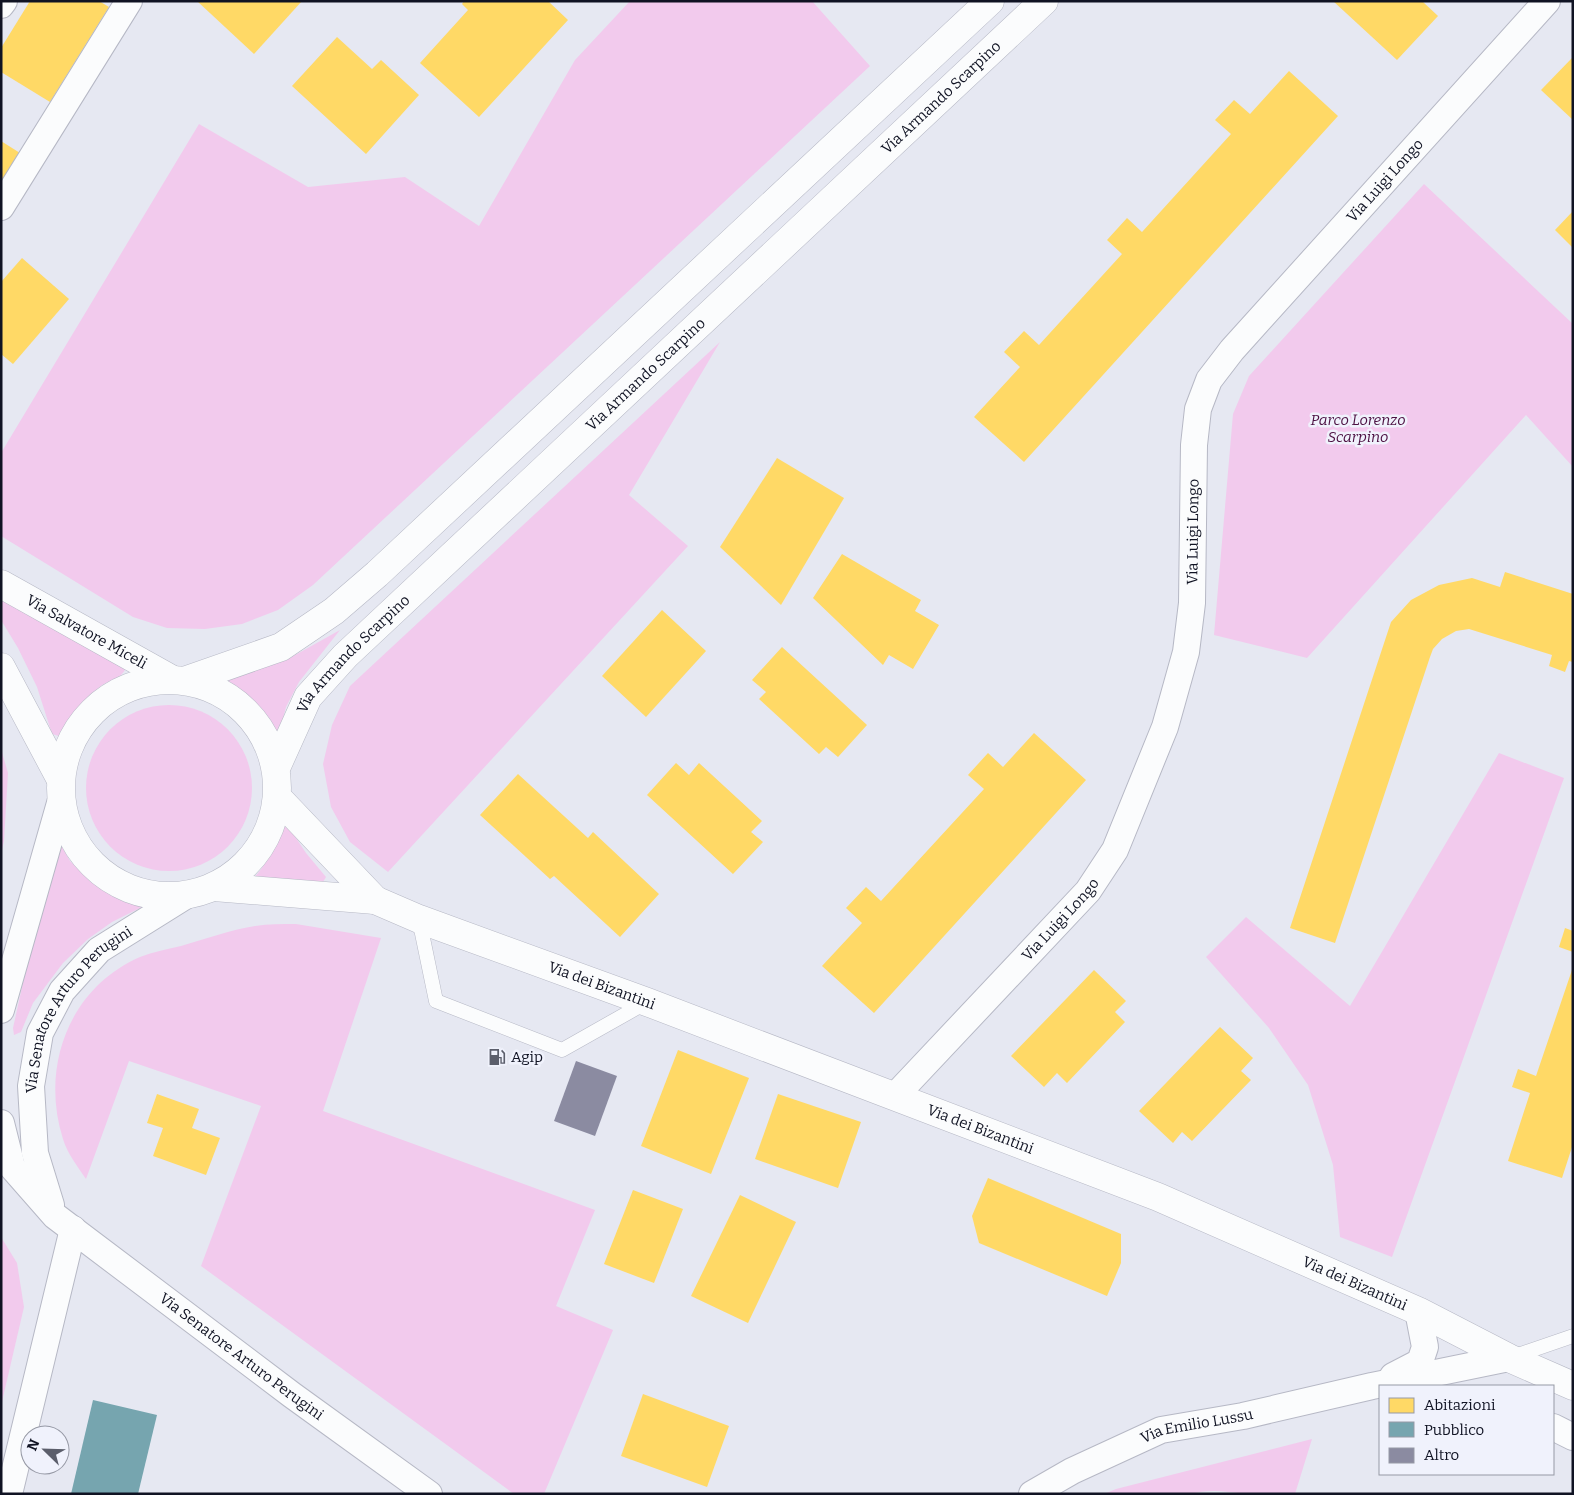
<svg xmlns="http://www.w3.org/2000/svg" width="1574" height="1495" font-family="Bitter,serif">
	<style>
		.green { fill: #f2caed }
		.homes { fill: #ffd966 }
		.public { fill: #76a5af }
		.building { fill: #8b8ba1 }
		.lines { fill: none; stroke-linecap: round; stroke-linejoin: round }
		.service-casing { stroke: #b6b8c5; stroke-width: 15 }
		.minor-casing { stroke: #b6b8c5; stroke-width: 28 }
		.tertiary-casing { stroke: #b6b8c5; stroke-width: 29 }
		.service { stroke: #fbfcfd; stroke-width: 14 }
		.minor { stroke: #fbfcfd; stroke-width: 26 }
		.tertiary { stroke: #fbfcfd; stroke-width: 28 }
		.labels { text-anchor: middle; stroke-width: 5; stroke-linejoin: round; paint-order: stroke }
		.street-label { font-size: 15px; fill: #101323; stroke: #f0f2fc }
		.park-label { font-size: 15px; font-style: italic; fill: #4c1042; stroke: #f0f2fc }
		.poi-label { font-size: 15px; fill: #101323; stroke: #f0f2fc; text-anchor: start }
	</style>
	<rect width="100%" height="100%" fill="#e6e8f2"/>
	<g class="green">
		<polygon points="630,1 812,1 870,66 313,585 278,610 242,624 205,629 167,628 133,617 1,536 1,453 199,124 308,187 405,177 479,226 575,60"/>
		<polygon points="1424,184 1573,324 1573,467 1526,415 1307,658 1214,635 1233,414 1249,376"/>
		<polygon points="720,342 629,495 688,546 388,872 350,842 331,807 323,764 332,725 350,686"/>
		<path d="M1,595L126,668C120,680 111,679 101,686C82,700 70,715 59,736L52,734L37,687L18,648L1,620Z"/>
		<path d="M340,630L299,682L286,707L280,730L275,732C261,710 250,697 228,682L231,678L288,659Z"/>
		<circle cx="169" cy="788" r="83"/>
		<polygon points="1,749 8,773 4,841 1,854"/>
		<polygon points="1499,753 1564,778 1392,1257 1340,1237 1333,1165 1308,1085 1269,1028 1206,957 1246,917 1350,1006"/>
		<path d="M288,826L306,853L326,877L323,882L252,880C267,864 275,848 283,828Z"/>
		<polygon points="61,845 70,861 87,877 112,896 144,906 112,922 88,939 63,963 33,1003 21,1032 14,1035 13,1028 32,942"/>
		<path d="M296,924L381,938L323,1111L595,1210L556,1306L613,1330L544,1494H514L201,1266L261,1106L129,1061L86,1179C78,1167 67,1153 63,1139C40,1067 69,988 140,957C153,952 168,949 181,946C205,939 230,930 255,926C268,924 283,924 296,924Z"/>
		<polygon points="1,1237 17,1263 24,1307 1,1406"/>
		<path d="M1312,1439L1295,1494C1279,1494 1261,1495 1244,1494C1226,1491 1208,1489 1190,1494H1104L1116,1489Z"/>
	</g>
	<g class="homes">
		<polygon points="30,1 99,1 109,7 50,102 1,72 1,48"/>
		<polygon points="197,1 302,1 254,54"/>
		<polygon points="464,1 548,1 568,20 479,117 420,63 468,10 462,4"/>
		<polygon points="1333,1 1422,1 1438,16 1397,60"/>
		<polygon points="337,37 372,69 381,60 419,95 366,154 292,86"/>
		<polygon points="1573,57 1573,120 1541,90"/>
		<polygon points="1289,71 1338,116 1024,462 974,417 1020,367 1004,352 1024,331 1039,345 1122,254 1107,240 1127,218 1142,232 1231,134 1215,120 1234,100 1250,114"/>
		<polygon points="1,141 20,153 1,182"/>
		<polygon points="1573,211 1573,248 1555,230"/>
		<polygon points="22,258 69,299 13,364 1,354 1,282"/>
		<polygon points="777,458 844,498 781,605 720,547"/>
		<polygon points="842,554 921,600 915,611 939,625 913,669 889,655 883,665 813,598"/>
		<polygon points="1505,572 1573,594 1573,662 1569,661 1565,672 1549,666 1552,655 1469,629 1456,631 1442,639 1433,649 1430,657 1335,943 1290,928 1391,622 1411,600 1439,585 1472,578 1500,587"/>
		<polygon points="662,610 706,651 646,717 602,676"/>
		<polygon points="782,647 867,725 838,757 826,747 819,754 759,699 766,692 752,680"/>
		<polygon points="1034,733 1086,780 874,1013 822,966 862,923 846,908 866,887 881,901 984,789 968,775 988,753 1003,767"/>
		<polygon points="676,763 689,775 699,763 762,821 751,832 763,842 733,874 647,795"/>
		<polygon points="518,774 588,838 593,832 659,894 620,937 554,876 550,879 480,815"/>
		<polygon points="1565,928 1573,931 1573,952 1559,947"/>
		<polygon points="1573,967 1573,1144 1562,1178 1508,1161 1530,1093 1512,1087 1518,1069 1536,1076"/>
		<polygon points="1094,970 1126,1001 1115,1012 1125,1022 1067,1083 1057,1073 1044,1087 1011,1056"/>
		<polygon points="1220,1027 1253,1058 1241,1071 1251,1080 1192,1141 1182,1132 1173,1143 1139,1111"/>
		<polygon points="678,1050 749,1078 711,1174 641,1146"/>
		<polygon points="157,1094 199,1109 192,1128 220,1138 206,1175 153,1156 163,1128 147,1123"/>
		<polygon points="778,1094 861,1122 838,1188 755,1159"/>
		<polygon points="988,1178 1121,1234 1121,1263 1107,1296 979,1243 972,1216"/>
		<polygon points="633,1190 683,1209 654,1283 604,1264"/>
		<polygon points="740,1195 796,1222 748,1323 691,1296"/>
		<polygon points="643,1394 729,1426 707,1487 621,1456"/>
	</g>
	<polygon class="public" points="93,1400 157,1415 138,1494 71,1494"/>
	<polygon class="building" points="576,1061 617,1076 595,1136 554,1121"/>
	<g class="lines">
		<g class="service-casing">
			<g id="service">
				<polyline points="419,919 436,1001 562,1050 647,1002"/>
				<polyline points="1512,1357 1573,1336"/>
			</g>
		</g>
		<g class="minor-casing">
			<g id="minor">
				<polyline points="1,5 4,1"/>
				<polyline points="1,207 129,1"/>
				<polyline points="1,1010 60,803"/>
				<path id="s1" d="M895,1096L1088,891L1115,850L1165,727L1186,652L1192,603L1194,445L1198,409L1209,380L1232,350L1547,1"/>
				<path id="s2" d="M1,1123L12,1167L55,1216L292,1395L429,1494"/>
				<path id="s3" d="M51,1205L35,1153L31,1086L40,1033L62,991L99,950L187,895"/>
				<polyline points="1393,1376 1420,1362 1425,1347 1418,1311"/>
				<polyline points="1553,1427 1573,1437"/>
				<polyline points="9,1494 73,1229"/>
				<path id="s4" d="M1032,1494L1072,1471L1161,1430L1243,1416L1372,1386L1509,1358"/>
			</g>
		</g>
		<g class="tertiary-casing">
			<g id="tertiary">
				<path id="s5" d="M1,584L171,679"/>
				<polyline points="1,667 60,778"/>
				<circle cx="169" cy="788" r="108"/>
				<polyline points="187,680 281,647 334,611 377,574 990,1"/>
				<path id="s6" d="M276,768L308,697L345,656L1044,1"/>
				<polyline points="277,797 375,900"/>
				<path id="s7" d="M214,887L375,900L419,919L647,1002L1158,1197L1418,1311L1509,1358L1573,1386"/>
			</g>
		</g>
		<use href="#service" class="service"/>
		<use href="#minor" class="minor"/>
		<use href="#tertiary" class="tertiary"/>
	</g>
	<defs>
		<g id="fuel-bare" transform="scale(1.35)"><path d="M-5.5-6h7V0h2V4h1.3V-2.5L3-4.5l.8-.8L6-3V5H2.5V1h-1V6h-7ZM-4.2-4.7v3.2H.2V-4.7Z" fill="#5b5e6b" stroke="#f0f2fc" stroke-width="2.5" paint-order="stroke"/></g>
	</defs>
	<g fill-rule="evenodd">
		<use href="#fuel-bare" x="497" y="1057"/>
	</g>
	<g class="labels">
		<g class="street-label">
			<text dy="5" stroke="none"><textPath href="#s6" startOffset="950">Via Armando Scarpino</textPath></text>
			<text dy="5" stroke="none"><textPath href="#s1" startOffset="1082">Via Luigi Longo</textPath></text>
			<text dy="5" stroke="none"><textPath href="#s6" startOffset="545">Via Armando Scarpino</textPath></text>
			<text dy="5" stroke="none"><textPath href="#s1" startOffset="662">Via Luigi Longo</textPath></text>
			<text dy="5" stroke="none"><textPath href="#s5" startOffset="98">Via Salvatore Miceli</textPath></text>
			<text dy="5" stroke="none"><textPath href="#s6" startOffset="140">Via Armando Scarpino</textPath></text>
			<text dy="5" stroke="none"><textPath href="#s1" startOffset="242">Via Luigi Longo</textPath></text>
			<text dy="5" stroke="none"><textPath href="#s7" startOffset="404">Via dei Bizantini</textPath></text>
			<text dy="5" stroke="none"><textPath href="#s3" startOffset="215">Via Senatore Arturo Perugini</textPath></text>
			<text dy="5" stroke="none"><textPath href="#s7" startOffset="809">Via dei Bizantini</textPath></text>
			<text dy="5" stroke="none"><textPath href="#s7" startOffset="1214">Via dei Bizantini</textPath></text>
			<text dy="5" stroke="none"><textPath href="#s2" startOffset="344">Via Senatore Arturo Perugini</textPath></text>
			<text dy="5" stroke="none"><textPath href="#s4" startOffset="180">Via Emilio Lussu</textPath></text>
		</g>
		<g class="park-label">
			<text x="1358" y="425">Parco Lorenzo<tspan x="1358" dy="17">Scarpino</tspan></text>
		</g>
		<g class="poi-label">
			<text x="511" y="1062">Agip</text>
		</g>
	</g>
	<rect width="1574" height="1495" fill="none" stroke="#101323" stroke-width="5"/>
	<rect x="1379" y="1385" width="175" height="90" fill="#f0f2fc" stroke="#9699a5"/>
	<rect x="1389" y="1398" width="25" height="15" fill="#ffd966" stroke="#9699a5"/>
	<text x="1424" y="1410" font-size="15" fill="#101323">Abitazioni</text>
	<rect x="1389" y="1422" width="25" height="15" fill="#76a5af" stroke="#9699a5"/>
	<text x="1424" y="1435" font-size="15" fill="#101323">Pubblico</text>
	<rect x="1389" y="1448" width="25" height="15" fill="#8b8ba1" stroke="#9699a5"/>
	<text x="1424" y="1460" font-size="15" fill="#101323">Altro</text>
	<g transform="translate(45 1450) rotate(293)"><circle r="24" fill="#f0f2fc" stroke="#9699a5"/>
	<path d="M0-4L9 19L0 12L-9 19Z" fill="#5b5e6b"/>
	<text y="-8" font-size="14" font-weight="bold" text-anchor="middle" fill="#101323">N</text>
	</g>
</svg>
